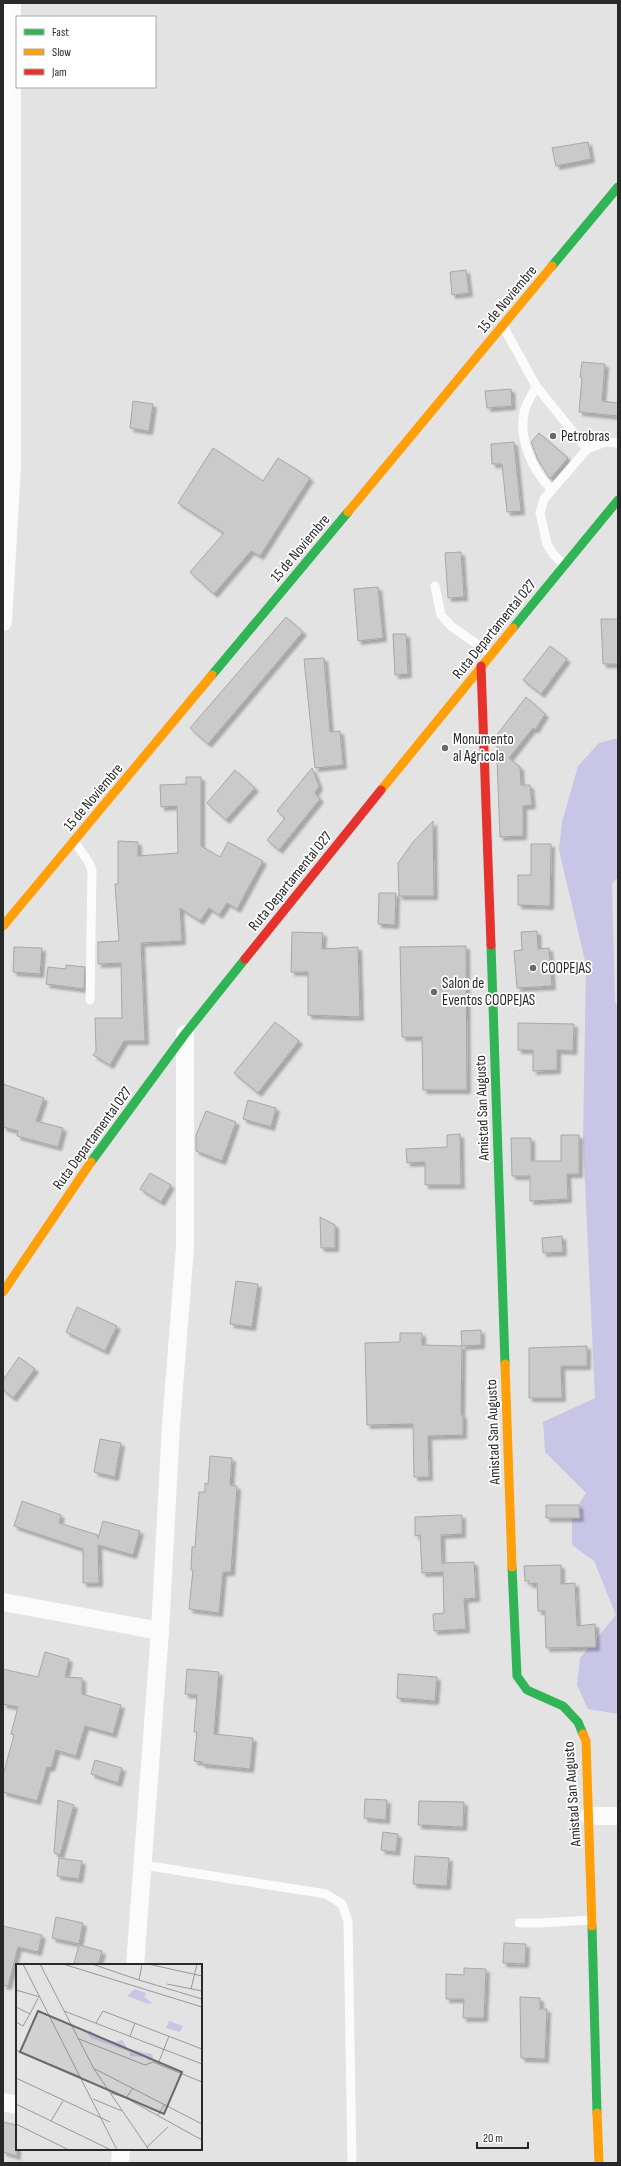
<svg xmlns="http://www.w3.org/2000/svg" width="621" height="2166" font-family="'Sofia Sans Condensed',sans-serif">
	<style>
		.green { fill: #c8c5e7 }
		.building { fill: #cbcacb; stroke: #a8a7a8; filter: url(#shadow) }
		.lines { fill: none; stroke-linecap: round; stroke-linejoin: round }
		.lane { stroke: #fbfbfb; stroke-width: 9 }
		.street { stroke: #fbfbfb; stroke-width: 18 }
		.fast { stroke: #30b455; stroke-width: 9 }
		.slow { stroke: #ff9f0a; stroke-width: 9 }
		.jam { stroke: #e5322d; stroke-width: 9 }
		.poi-dot { fill: #6a6a6a; stroke: #fff; stroke-width: 1.5 }
		.labels { text-anchor: middle; stroke-width: 3.5; stroke-linejoin: round; paint-order: stroke }
		.street-label { font-size: 15px; fill: #292929; stroke: #fff }
		.poi-label { font-size: 15px; fill: #292929; stroke: #fff; text-anchor: start }
		.inset-road { fill: none; stroke: #999; stroke-width: 1 }
		.view { fill: #6a6a6a; fill-opacity: 0.15; stroke: #6a6a6a; stroke-width: 2 }
		.inset-edge { fill: none; stroke: #292929; stroke-width: 2 }
	</style>
	<defs>
		<filter id="shadow"><feDropShadow dx="3.5" dy="3.5" stdDeviation="1" flood-color="#0004"/></filter>
	</defs>
	<rect width="100%" height="100%" fill="#e3e3e3"/>
	<polygon class="green" points="618,738 618,877 612,884 615,1000 618,1009 618,1714 588,1709 577,1685 580,1658 616,1615 594,1561 572,1545 572,1516 586,1493 545,1452 543,1422 595,1398 583,1140 586,965 559,850 562,822 578,766 599,743"/>
	<g class="building">
		<polygon points="588,142 591,159 556,166 552,148"/>
		<polygon points="466,270 469,293 452,295 450,272"/>
		<polygon points="582,362 605,364 602,401 618,403 618,416 579,412 582,378 580,377"/>
		<polygon points="511,389 512,406 487,408 485,391"/>
		<polygon points="133,401 153,404 149,431 130,428"/>
		<polygon points="539,433 568,458 550,479 538,460 531,442"/>
		<polygon points="514,442 521,511 507,512 502,464 492,464 491,444"/>
		<polygon points="213,448 263,481 278,458 310,478 260,556 251,551 214,594 190,572 224,533 178,503"/>
		<polygon points="461,552 464,597 448,598 445,553"/>
		<polygon points="378,587 383,638 358,641 354,589"/>
		<polygon points="286,617 303,632 208,744 190,728"/>
		<polygon points="601,619 618,619 618,664 603,664"/>
		<polygon points="393,634 406,634 408,674 395,675"/>
		<polygon points="550,646 567,659 541,694 523,680"/>
		<polygon points="324,658 330,732 340,731 343,765 315,768 304,659"/>
		<polygon points="526,697 545,714 535,730 533,728 509,758 520,767 521,785 530,785 532,805 523,806 523,836 500,837 497,759 501,751 503,753 497,747 496,736"/>
		<polygon points="312,768 319,786 315,793 320,799 279,850 267,840 285,818 277,811"/>
		<polygon points="235,770 255,788 226,820 207,803"/>
		<polygon points="186,777 201,777 201,846 220,857 228,842 263,861 237,909 227,903 219,915 209,908 200,921 180,908 182,941 141,943 145,1041 124,1041 110,1065 93,1055 96,1051 95,1018 122,1018 121,963 98,964 98,942 119,941 115,884 118,884 118,841 138,842 138,856 178,853 177,806 161,807 160,785 186,784"/>
		<polygon points="433,821 434,896 399,896 398,863 413,842"/>
		<polygon points="531,844 551,844 550,906 518,905 518,875 531,875"/>
		<polygon points="379,893 396,893 395,925 378,924"/>
		<polygon points="537,931 538,949 549,948 552,986 517,988 514,951 522,950 521,932"/>
		<polygon points="292,932 323,933 322,949 358,947 360,1017 308,1015 308,972 291,972"/>
		<polygon points="466,946 467,1090 423,1090 422,1037 402,1037 400,947"/>
		<polygon points="14,947 42,948 40,974 13,972"/>
		<polygon points="66,965 85,967 84,989 46,984 48,967 66,969"/>
		<polygon points="275,1022 299,1041 258,1093 234,1073"/>
		<polygon points="518,1023 574,1024 573,1051 557,1050 557,1070 533,1071 533,1050 518,1050"/>
		<polygon points="3,1084 44,1098 36,1121 63,1128 58,1147 17,1136 18,1131 3,1127"/>
		<polygon points="248,1100 276,1108 271,1127 243,1119"/>
		<polygon points="206,1111 236,1122 222,1161 196,1151 196,1135"/>
		<polygon points="460,1134 461,1185 425,1185 425,1162 407,1163 406,1149 447,1147 447,1135"/>
		<polygon points="561,1135 579,1135 579,1174 567,1174 568,1199 530,1201 530,1176 512,1176 511,1138 531,1138 531,1161 561,1161"/>
		<polygon points="150,1173 171,1185 161,1202 140,1189"/>
		<polygon points="320,1217 335,1225 335,1248 321,1248"/>
		<polygon points="562,1236 563,1252 543,1253 542,1238"/>
		<polygon points="236,1281 258,1284 252,1327 230,1324"/>
		<polygon points="77,1307 117,1326 105,1351 66,1332"/>
		<polygon points="481,1330 481,1345 462,1346 461,1331"/>
		<polygon points="400,1333 422,1333 422,1345 462,1346 461,1415 463,1415 463,1435 428,1436 429,1477 414,1477 413,1424 367,1425 365,1343 400,1342"/>
		<polygon points="587,1346 587,1366 561,1366 562,1398 529,1398 529,1348"/>
		<polygon points="19,1357 35,1369 13,1398 3,1390 3,1380"/>
		<polygon points="100,1439 121,1443 115,1477 94,1472"/>
		<polygon points="210,1456 232,1458 230,1485 237,1486 231,1572 223,1572 219,1613 189,1609 193,1570 191,1570 192,1547 195,1547 199,1492 205,1492 205,1483 208,1484"/>
		<polygon points="22,1501 61,1515 59,1523 98,1535 98,1539 103,1521 140,1531 133,1555 98,1545 99,1583 83,1583 83,1549 14,1526"/>
		<polygon points="546,1505 579,1505 580,1518 546,1518"/>
		<polygon points="462,1515 462,1534 441,1535 442,1563 474,1562 476,1598 464,1599 466,1629 434,1631 433,1614 444,1613 443,1572 422,1573 420,1535 415,1536 415,1517"/>
		<polygon points="561,1565 561,1584 575,1583 577,1626 595,1624 596,1647 546,1648 545,1611 538,1611 537,1583 529,1584 529,1581 525,1581 524,1566"/>
		<polygon points="45,1652 69,1659 65,1677 82,1678 82,1694 121,1705 113,1734 85,1726 76,1756 56,1750 51,1768 47,1767 37,1801 3,1792 3,1775 14,1735 11,1734 18,1707 3,1704 3,1669 38,1677"/>
		<polygon points="187,1669 219,1672 214,1734 253,1738 250,1769 202,1764 202,1762 194,1761 197,1732 194,1732 197,1695 185,1694"/>
		<polygon points="398,1674 437,1677 435,1701 397,1698"/>
		<polygon points="95,1760 122,1768 118,1783 91,1774"/>
		<polygon points="365,1799 387,1800 386,1820 364,1818"/>
		<polygon points="58,1800 74,1805 60,1855 54,1853"/>
		<polygon points="419,1801 464,1802 463,1827 418,1825"/>
		<polygon points="383,1832 398,1834 396,1852 381,1850"/>
		<polygon points="415,1856 449,1858 447,1886 413,1884"/>
		<polygon points="59,1858 82,1861 79,1879 57,1876"/>
		<polygon points="56,1917 83,1923 79,1944 52,1938"/>
		<polygon points="3,1926 42,1935 38,1952 18,1947 8,1986 3,1985"/>
		<polygon points="504,1943 526,1944 525,1964 503,1963"/>
		<polygon points="79,1945 102,1951 98,1965 74,1963"/>
		<polygon points="464,1968 486,1969 484,2018 463,2018 464,1999 446,1999 446,1974 464,1975"/>
		<polygon points="520,1997 540,1998 540,2009 547,2009 545,2059 521,2058"/>
		<polygon points="3,2122 17,2125 17,2156 3,2152"/>
	</g>
	<g class="lines">
		<g class="lane">
			<polyline points="503,326 536,386 587,449"/>
			<path d="M536,386C533,393 528,401 525,409C517,436 532,470 551,489"/>
			<polyline points="564,565 553,554 547,544 540,513 544,499 587,449 605,442 618,443"/>
			<polyline points="435,586 441,615 451,626 491,654"/>
			<polyline points="74,841 88,861 92,870 90,1000"/>
			<polyline points="143,1865 326,1894 342,1904 348,1921 352,2163"/>
			<polyline points="519,1923 540,1923 592,1920"/>
		</g>
		<g class="street">
			<polyline points="3,622 12,466 12,3"/>
			<polyline points="3,1602 160,1631"/>
			<polyline points="589,1816 618,1816"/>
			<polyline points="135,1965 160,1631 171,1425 185,1247 185,1034"/>
			<polyline points="3,2102 17,2105"/>
			<polyline points="120,2163 121,2149"/>
		</g>
		<g class="fast">
			<polyline points="552,266 618,187"/>
			<polyline points="513,628 618,500"/>
			<polyline points="212,675 348,512"/>
			<polyline points="491,945 505,1364"/>
			<polyline points="91,1162 185,1034 245,959"/>
			<polyline points="512,1567 517,1676 527,1690 563,1706 578,1722 583,1734"/>
			<polyline points="592,1926 597,2113"/>
		</g>
		<g class="slow">
			<polyline points="348,512 552,266"/>
			<polyline points="381,790 513,628"/>
			<polyline points="3,926 212,675"/>
			<polyline points="3,1292 91,1162"/>
			<polyline points="505,1364 512,1567"/>
			<polyline points="583,1734 586,1741 592,1926"/>
			<polyline points="597,2113 599,2163"/>
		</g>
		<g class="jam">
			<polyline points="481,666 491,945"/>
			<polyline points="245,959 381,790"/>
		</g>
	</g>
	<g class="poi-dot">
		<circle cx="553" cy="436" r="4"/>
		<circle cx="445" cy="748" r="4"/>
		<circle cx="533" cy="968" r="4"/>
		<circle cx="434" cy="992" r="4"/>
	</g>
	<g class="labels">
		<g class="street-label">
			<text transform="translate(507 299) rotate(-50)" y="5">15 de Noviembre</text>
			<text transform="translate(300 548) rotate(-50)" y="5">15 de Noviembre</text>
			<text transform="translate(494 629) rotate(-51)" y="5">Ruta Departamental 027</text>
			<text transform="translate(93 797) rotate(-50)" y="5">15 de Noviembre</text>
			<text transform="translate(290 881) rotate(-51)" y="5">Ruta Departamental 027</text>
			<text transform="translate(482 1108) rotate(-92)" y="5">Amistad San Augusto</text>
			<text transform="translate(92 1138) rotate(-54)" y="5">Ruta Departamental 027</text>
			<text transform="translate(493 1432) rotate(-92)" y="5">Amistad San Augusto</text>
			<text transform="translate(572 1794) rotate(-94)" y="5">Amistad San Augusto</text>
		</g>
		<g class="poi-label">
			<text x="561" y="441">Petrobras</text>
			<text x="453" y="744">Monumento<tspan x="453" dy="17">al Agricola</tspan></text>
			<text x="541" y="973">COOPEJAS</text>
			<text x="442" y="988">Salon de<tspan x="442" dy="17">Eventos COOPEJAS</tspan></text>
		</g>
	</g>
	<g transform="translate(16 1964)">
		<rect width="186" height="186" fill="#e3e3e3"/>
		<path d="M119,25L130,29L128,33L136,39L132,40L111,32ZM153,57L167,62L164,68L150,64ZM73,66L88,75L100,78L106,76L112,85L136,90L137,94L133,97L129,93L114,92V88L75,74L71,69Z" fill="#c8c5e7"/>
		<path class="inset-road" d="M7,0L101,186M24,0L78,105L133,186M47,0L186,43M76,0L123,16M126,0L123,16L186,35M132,0L186,12M151,20L186,27M175,25L181,0M0,26L24,33M0,43L14,50L7,62L0,58M48,47L186,100M14,50L22,34M80,59L87,47L186,85M114,72L119,59M63,75L129,101L137,98L186,118M0,86L65,113M142,100L153,72M79,105L186,160M0,114L94,158M95,129L110,134L186,176M110,134L117,124M77,135L106,147M0,140L95,186M142,151L149,140M35,157L47,137M0,160L53,186M131,183L152,163"/>
		<path class="view" d="M22,47L166,108L148,150L4,88Z"/>
		<rect width="186" height="186" class="inset-edge"/>
	</g>
	<rect width="621" height="2166" fill="none" stroke="#292929" stroke-width="8"/>
	<rect x="16" y="16" width="140" height="72" fill="#ffffff" stroke="#a9a9a9"/>
	<rect x="24" y="29" width="20" height="6" fill="#30b455" stroke="#a9a9a9"/>
	<text x="52" y="36" font-size="12" fill="#292929">Fast</text>
	<rect x="24" y="49" width="20" height="6" fill="#ff9f0a" stroke="#a9a9a9"/>
	<text x="52" y="56" font-size="12" fill="#292929">Slow</text>
	<rect x="24" y="69" width="20" height="6" fill="#e5322d" stroke="#a9a9a9"/>
	<text x="52" y="76" font-size="12" fill="#292929">Jam</text>
	<path d="M477 2142v6h51v-6" fill="none" stroke="#292929" stroke-width="2"/>
	<text x="483" y="2142" font-size="12" fill="#292929" stroke="#ffffff" stroke-width="3" paint-order="stroke">20 m</text>
</svg>
